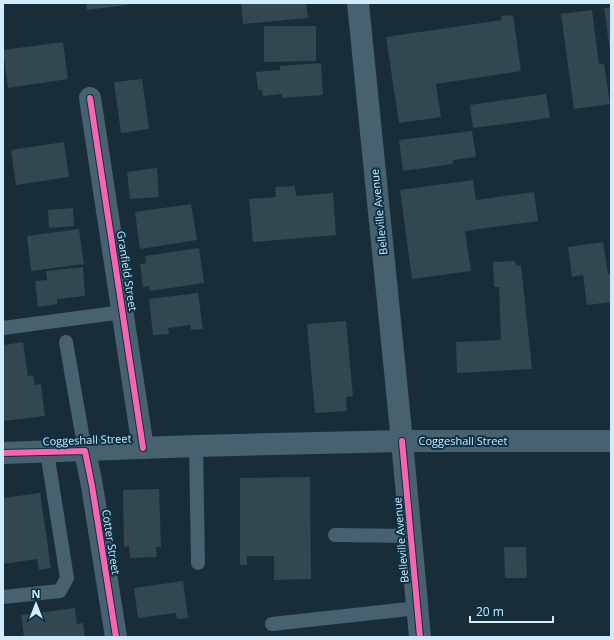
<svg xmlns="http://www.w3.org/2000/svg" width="614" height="640" font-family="'Open Sans',sans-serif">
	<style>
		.building { fill: #324750 }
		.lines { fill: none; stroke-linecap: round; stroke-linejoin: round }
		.service { stroke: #47616e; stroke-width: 14 }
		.minor { stroke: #47616e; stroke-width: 22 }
		.tertiary { stroke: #47616e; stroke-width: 22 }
		.secondary { stroke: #47616e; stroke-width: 22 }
		.cycleway-casing { stroke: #0b3145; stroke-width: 8 }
		.cycleway { stroke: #f766af; stroke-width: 6 }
		.labels { text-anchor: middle; stroke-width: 4; stroke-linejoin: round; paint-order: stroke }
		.street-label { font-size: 11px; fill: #d0ebfc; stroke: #0b3145 }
	</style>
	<rect width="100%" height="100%" fill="#182d38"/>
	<g class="building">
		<polygon points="86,3 127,3 128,5 87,10"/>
		<polygon points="241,3 306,3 308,18 243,24"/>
		<polygon points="611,7 611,51 610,51 604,8"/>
		<polygon points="592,10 599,64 604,64 610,104 574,109 561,14"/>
		<polygon points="513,15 521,71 436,84 441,117 399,123 386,37 502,20 501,16"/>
		<polygon points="264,26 316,26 316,61 264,62"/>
		<polygon points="63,42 68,79 8,88 3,50"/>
		<polygon points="321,63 323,95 282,98 282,94 263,96 262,90 258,90 256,72 280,70 280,66"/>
		<polygon points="142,79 149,129 121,133 114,82"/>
		<polygon points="546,94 550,118 473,128 470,105"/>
		<polygon points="472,131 476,157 453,160 453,164 403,171 399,140"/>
		<polygon points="64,142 69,177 16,185 11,150"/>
		<polygon points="157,168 159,197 130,199 127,172"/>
		<polygon points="473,180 476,200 534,192 538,221 465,231 471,271 412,279 400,190"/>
		<polygon points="295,186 296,196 333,193 336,235 253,242 249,199 276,197 275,187"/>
		<polygon points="191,204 197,240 140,249 135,212"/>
		<polygon points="73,208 74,226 49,228 48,210"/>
		<polygon points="79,229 84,264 31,271 27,236"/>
		<polygon points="603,242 608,274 611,274 611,302 587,305 583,275 572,277 568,247"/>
		<polygon points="199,248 204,283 150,291 149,286 143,287 140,264 146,263 145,256"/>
		<polygon points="515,261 516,266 521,265 532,369 457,373 456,342 501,340 499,287 494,287 493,262"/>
		<polygon points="83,267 85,296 57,299 57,304 38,307 35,281 47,280 46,271"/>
		<polygon points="198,293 203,329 191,330 190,325 168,328 169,334 153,335 149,299"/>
		<polygon points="346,321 353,396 346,397 347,411 315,413 307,324"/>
		<polygon points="23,342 28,376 33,375 35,385 41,384 45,416 3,421 3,345"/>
		<polygon points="310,477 311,579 274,580 274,556 247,556 247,565 240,565 240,478"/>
		<polygon points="159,489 161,547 156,547 157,557 130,558 129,546 124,547 123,490"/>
		<polygon points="40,493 51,568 39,570 37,559 3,564 3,498"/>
		<polygon points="504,547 526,547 527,578 505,578"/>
		<polygon points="183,581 188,618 177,619 176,613 138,618 134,588"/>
		<polygon points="75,608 77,624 83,623 85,637 24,637 21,615"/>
	</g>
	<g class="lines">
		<g class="service">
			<polyline points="3,328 123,312"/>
			<polyline points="66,342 85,451"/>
			<polyline points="196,446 198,563"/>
			<polyline points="335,535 411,536"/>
			<polyline points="3,597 60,591 67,578 47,452"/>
			<polyline points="272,624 418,608"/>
		</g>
		<g class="minor">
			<polyline points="90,98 143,448"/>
			<polyline points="85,451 92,486 116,637"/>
		</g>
		<polyline class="tertiary" points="402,441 420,637"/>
		<g class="secondary">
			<polyline points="358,3 402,441"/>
			<polyline points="3,453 196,446 402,441 611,441"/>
		</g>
		<g class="cycleway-casing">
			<g id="cycleway">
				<polyline points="90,98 143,448"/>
				<polyline points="402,441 420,637"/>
				<polyline points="3,453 85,451 92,486 116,637"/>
			</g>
		</g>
		<use href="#cycleway" class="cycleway"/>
	</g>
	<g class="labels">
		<g class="street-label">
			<text transform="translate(379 212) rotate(-96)" y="4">Belleville Avenue</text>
			<text transform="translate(127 271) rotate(81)" y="4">Granfield Street</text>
			<text transform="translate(87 440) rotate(-2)" y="4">Coggeshall Street</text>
			<text x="463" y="445">Coggeshall Street</text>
			<text transform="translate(401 540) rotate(-95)" y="4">Belleville Avenue</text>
			<text transform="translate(111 542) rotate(81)" y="4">Cotter Street</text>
		</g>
	</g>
	<rect width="614" height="640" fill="none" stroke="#d0ebfc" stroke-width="8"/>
	<g transform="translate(36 604)" stroke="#0b3145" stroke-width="3" paint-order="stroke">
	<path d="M0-3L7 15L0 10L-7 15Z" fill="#d0ebfc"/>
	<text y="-6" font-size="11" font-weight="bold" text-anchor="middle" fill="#d0ebfc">N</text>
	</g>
	<path d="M470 616v6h83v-6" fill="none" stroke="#d0ebfc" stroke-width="2"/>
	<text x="476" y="616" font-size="12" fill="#d0ebfc" stroke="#0b3145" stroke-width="3" paint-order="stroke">20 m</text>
</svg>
